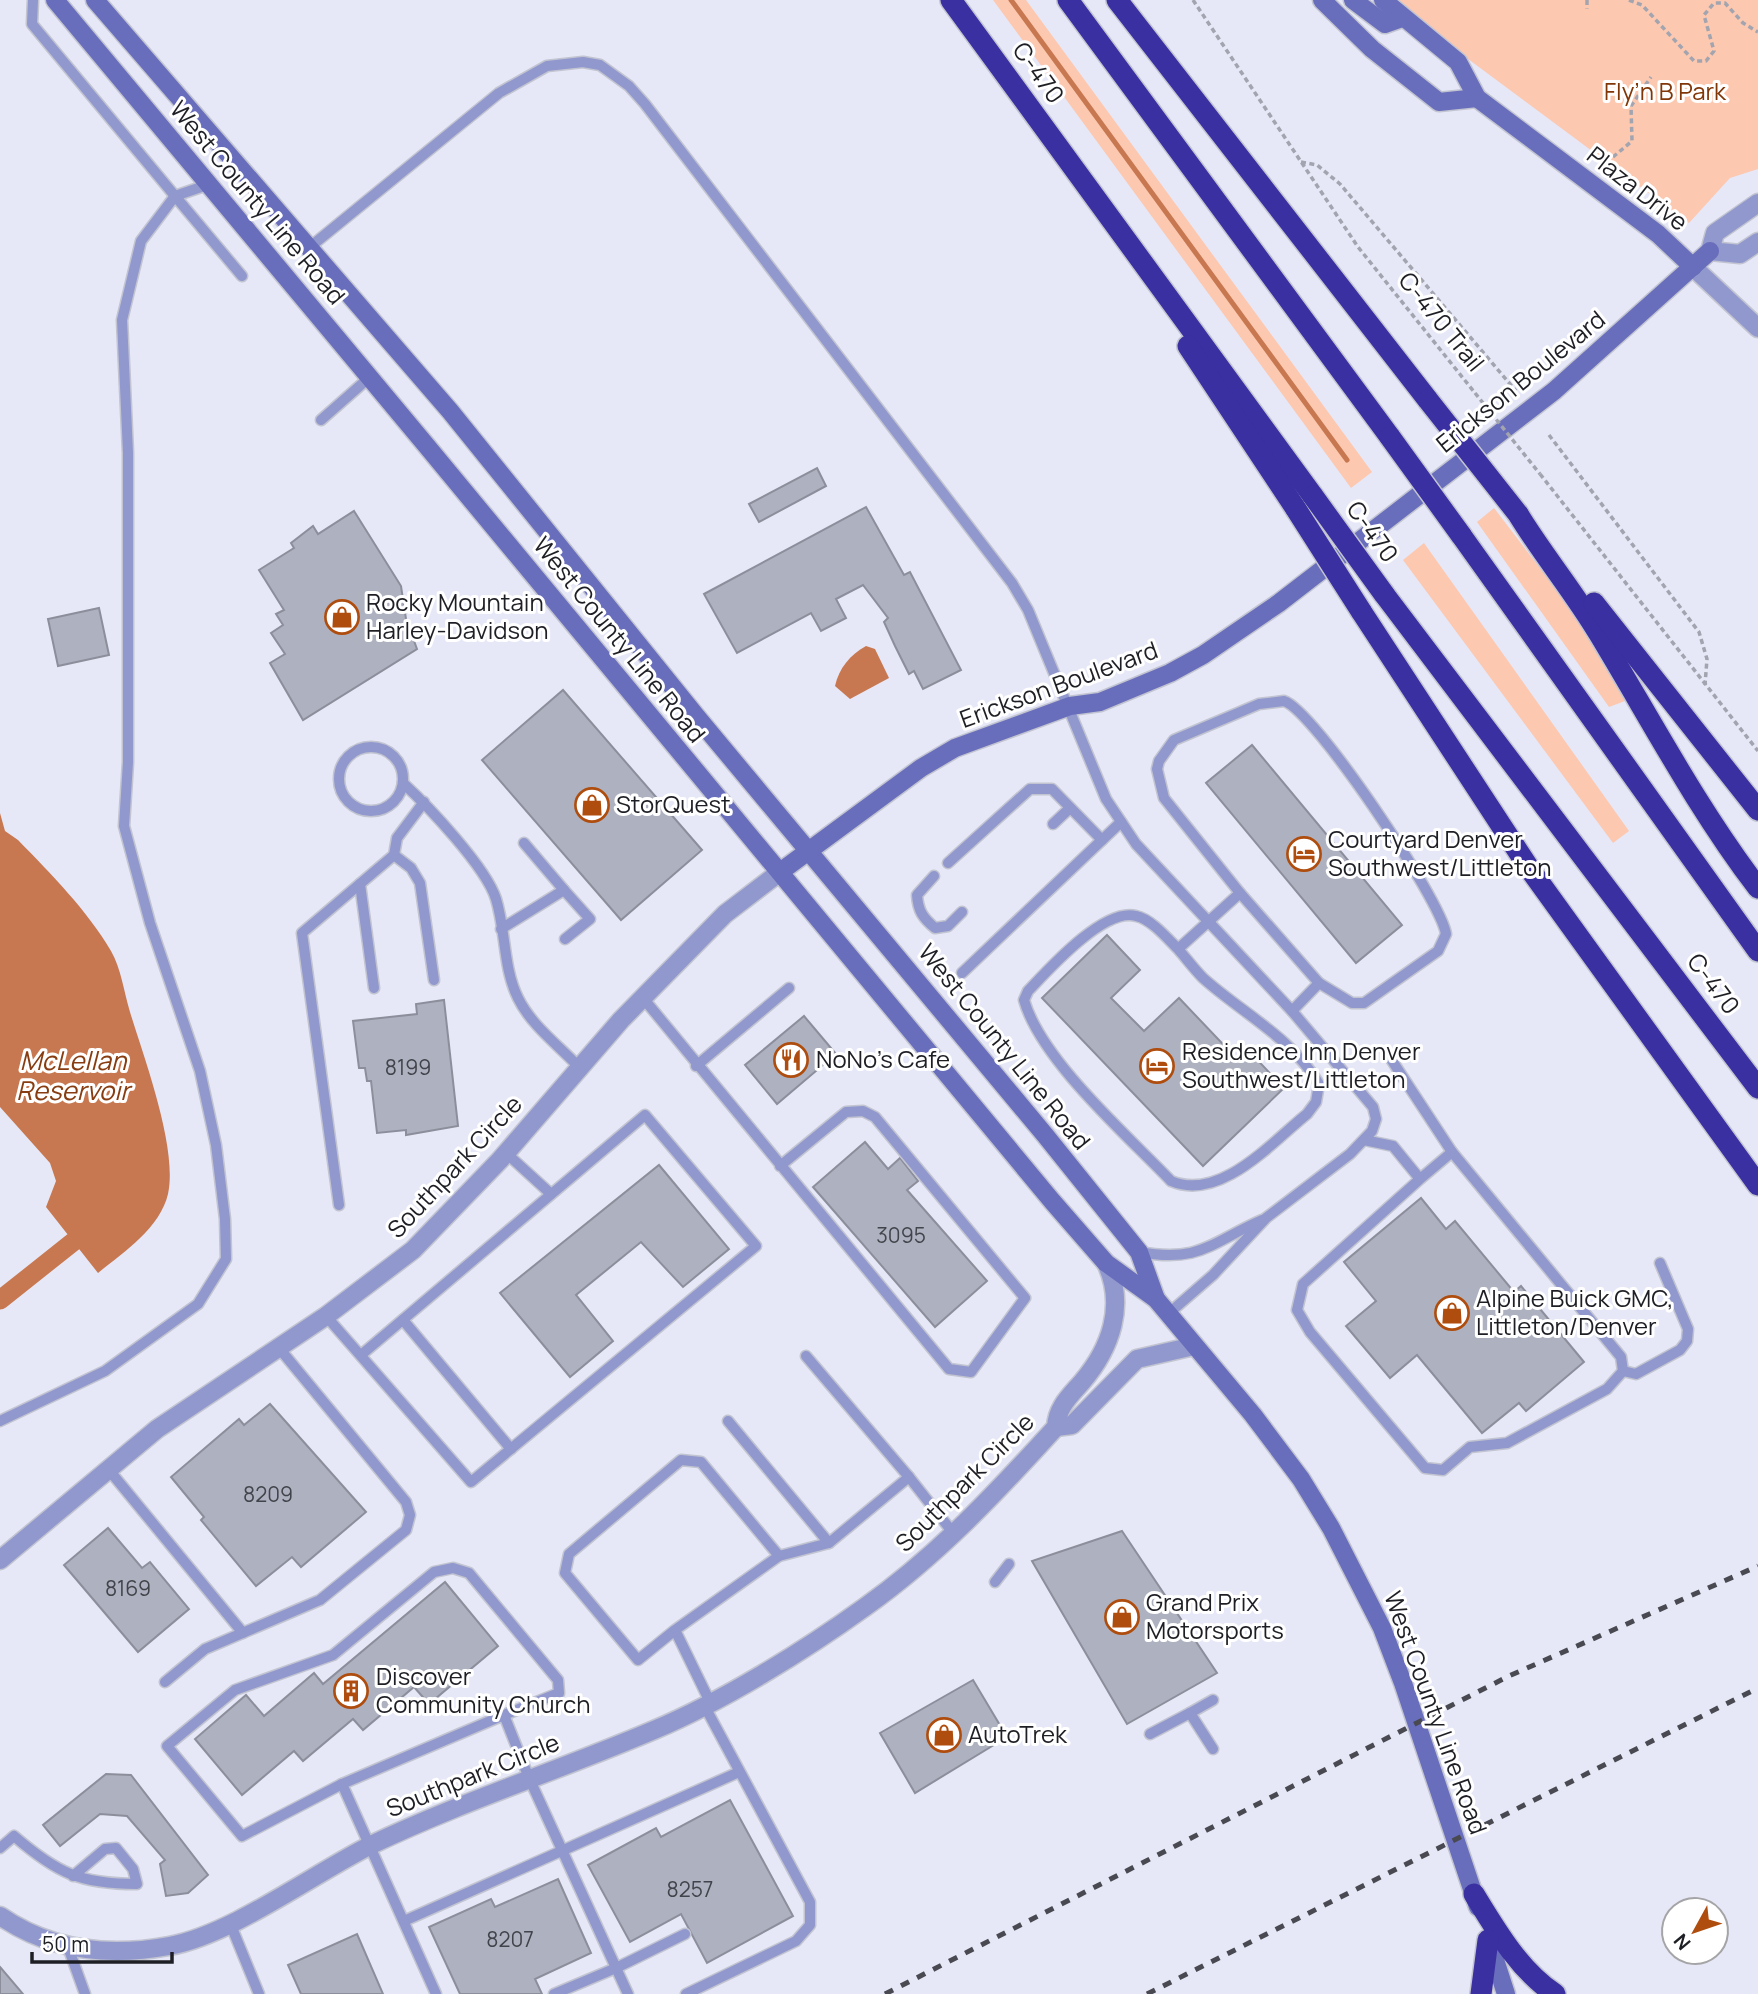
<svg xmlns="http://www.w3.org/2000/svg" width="1758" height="1994" font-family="Manrope,sans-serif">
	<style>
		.green { fill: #fcc8b0 }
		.water { fill: #c87850 }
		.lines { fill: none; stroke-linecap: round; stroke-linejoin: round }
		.stream { stroke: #c87850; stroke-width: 5 }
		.canal { stroke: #c87850; stroke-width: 19 }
		.building { fill: #aeb1bf; stroke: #8c8e9c; stroke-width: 2 }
		.lane-casing { stroke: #c2c4d1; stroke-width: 13 }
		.street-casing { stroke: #c2c4d1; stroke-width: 21 }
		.secondary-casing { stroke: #c2c4d1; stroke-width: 21 }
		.highway-casing { stroke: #c2c4d1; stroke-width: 24 }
		.path { stroke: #a2a4af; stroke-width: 3.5; stroke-dasharray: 5 3.5; stroke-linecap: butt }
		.lane { stroke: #9198cd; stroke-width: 10 }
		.street { stroke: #9198cd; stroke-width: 18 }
		.secondary { stroke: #696ebc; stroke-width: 18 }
		.highway { stroke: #3a30a1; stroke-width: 21 }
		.rail { stroke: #494a51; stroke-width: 5; stroke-dasharray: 9 9; stroke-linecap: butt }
		.highway-bridge-casing { stroke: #c2c4d1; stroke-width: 24; stroke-linecap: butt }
		.path-bridge { stroke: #a2a4af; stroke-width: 3.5; stroke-dasharray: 5 3.5; stroke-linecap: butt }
		.highway-bridge { stroke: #3a30a1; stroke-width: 21 }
		.labels { text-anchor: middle; stroke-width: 6; stroke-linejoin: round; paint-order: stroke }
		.number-label { font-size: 21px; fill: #42444b }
		.street-label { font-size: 24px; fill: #1e1f24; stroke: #fff }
		.park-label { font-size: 24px; fill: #803607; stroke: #fff }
		.poi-label { font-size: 24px; fill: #1e1f24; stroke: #fff; text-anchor: start }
		.water-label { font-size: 26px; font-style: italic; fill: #873d11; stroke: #fff }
	</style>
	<rect width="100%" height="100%" fill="#e6e8f7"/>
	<g class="green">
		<polygon points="993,0 1026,0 1372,472 1351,488"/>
		<polygon points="1399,0 1758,0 1758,169 1730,178 1689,223 1460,53"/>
		<polygon points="1494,508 1569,606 1625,701 1609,707 1477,522"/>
		<polygon points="1424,543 1629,831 1613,843 1403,560"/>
	</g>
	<g class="water">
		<path d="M866,646L875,649L889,678L850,699L835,686C839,668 850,655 866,646Z"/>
		<path d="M0,813L5,831L18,840C51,874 87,910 111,951C121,968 124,992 130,1012C144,1058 178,1148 168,1194C160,1228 124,1252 98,1273L46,1207L56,1181L50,1163L0,1107Z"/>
	</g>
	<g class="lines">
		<polyline class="stream" points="1011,0 1347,460"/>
		<polyline class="canal" points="0,1300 73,1242"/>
	</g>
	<g class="building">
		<polygon points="817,468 826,486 759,522 749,504"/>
		<polygon points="866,507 904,575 910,572 961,670 923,689 914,671 909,674 895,646 884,622 888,618 863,585 836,599 846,618 821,631 811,613 737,653 704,594"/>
		<polygon points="354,511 401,586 406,619 417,649 303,720 270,663 285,654 271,633 283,625 276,614 284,610 259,570 294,548 291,543 313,526 318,534"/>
		<polygon points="99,608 109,655 58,666 48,619"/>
		<polygon points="563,690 702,850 621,920 482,760"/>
		<polygon points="1252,745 1402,925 1356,963 1206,783"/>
		<polygon points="1107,935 1140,970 1111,998 1144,1031 1179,998 1238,1060 1248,1050 1284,1088 1203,1166 1042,998"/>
		<polygon points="444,1000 458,1126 406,1135 406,1130 377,1133 371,1081 367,1081 365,1068 359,1068 353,1021 417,1014 416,1004"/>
		<polygon points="804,1016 836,1054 777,1104 745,1065"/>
		<polygon points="865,1142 888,1169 900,1158 918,1181 907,1190 987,1281 935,1327 813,1187"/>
		<polygon points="659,1165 729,1249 683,1287 641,1242 576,1295 613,1341 570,1377 500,1293"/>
		<polygon points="1421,1198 1446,1229 1455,1221 1514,1292 1521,1286 1584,1362 1526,1411 1519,1403 1482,1433 1417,1355 1390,1378 1346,1326 1376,1301 1344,1262"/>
		<polygon points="270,1404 366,1512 301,1567 292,1557 256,1586 201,1520 204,1517 171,1477 239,1419 244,1425"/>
		<polygon points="108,1528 142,1568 150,1562 189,1609 138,1652 64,1565"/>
		<polygon points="1122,1531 1217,1673 1127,1724 1032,1561"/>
		<polygon points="445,1582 498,1646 429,1704 414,1687 363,1730 353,1719 303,1761 294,1751 242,1795 195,1739 246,1695 264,1716 314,1673 323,1684"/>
		<polygon points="973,1680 1007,1737 915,1793 880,1733"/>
		<polygon points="106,1774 131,1775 208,1875 188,1893 166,1896 160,1864 165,1860 127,1816 100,1814 60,1846 43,1825"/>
		<polygon points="730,1800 793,1916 707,1963 681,1914 630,1942 588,1865 656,1828 661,1837"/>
		<polygon points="558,1879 591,1953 535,1979 542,1994 460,1994 429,1927 491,1899 495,1907"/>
		<polygon points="357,1934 383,1994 301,1994 288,1965"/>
		<polygon points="0,1967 23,1994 0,1994"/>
	</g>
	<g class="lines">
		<g class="lane-casing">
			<g id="lane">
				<polyline points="33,0 32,24 175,196 210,184"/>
				<polyline points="310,247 499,93 547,66 583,62 600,65 629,86 645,104 1012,583 1028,610 1106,799 1136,844 1292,1011 1373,1107 1376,1119 1372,1131 1350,1154 1266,1218 1213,1275 1168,1314"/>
				<polyline points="321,420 371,376"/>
				<circle cx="371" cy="779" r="32"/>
				<path d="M403,783C428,806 486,867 496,899C506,931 503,968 518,998C531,1025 558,1045 578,1066"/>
				<polyline points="1053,824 1070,808"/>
				<polyline points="394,855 411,868 420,883 434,980"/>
				<polyline points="948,863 1030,789 1052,789 1102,840"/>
				<path d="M934,876L917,895C918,911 923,918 935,928L948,926L962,912"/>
				<polyline points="360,884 374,988"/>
				<polyline points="564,890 590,919 565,939"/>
				<path d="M1240,893L1164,798L1157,769L1159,761L1174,740L1259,704L1284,701C1314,710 1441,900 1446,934L1438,951L1364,1003H1352L1319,983"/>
				<polyline points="501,929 564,890 524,843"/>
				<path d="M1178,949C1186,958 1194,969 1203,978C1242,1013 1291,1037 1319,1084L1316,1102L1307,1114C1271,1143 1220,1202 1171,1181C1127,1135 1041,1060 1024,1000L1028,991C1048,970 1104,907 1136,916C1151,919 1167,938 1178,949L1240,893L1319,983L1292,1011"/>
				<polyline points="962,973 1121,822"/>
				<polyline points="643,998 949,1369 971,1372 1025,1298 875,1117 863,1111 846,1112 780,1166"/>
				<polyline points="1387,1053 1452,1152"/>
				<polyline points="696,1066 789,988"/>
				<polyline points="1364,1140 1393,1146 1420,1179 1303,1284 1297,1310 1310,1332 1425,1468 1443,1470 1470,1447 1507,1443 1607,1389 1623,1371 1621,1357 1452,1152 1420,1179"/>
				<polyline points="506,1153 551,1194"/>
				<polyline points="339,1205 302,933 394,855 397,838 424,802"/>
				<path d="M1139,1252C1200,1263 1210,1243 1262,1220"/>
				<polyline points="326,1316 471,1482 756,1246 645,1115 361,1355"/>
				<polyline points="403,1320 511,1449"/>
				<polyline points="806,1356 909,1477"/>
				<polyline points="1623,1371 1636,1374 1680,1350 1687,1341 1688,1329 1660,1263"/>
				<polyline points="0,1421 105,1371 198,1304 226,1259 225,1219 216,1145 200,1071 150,923 124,826 128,762 128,453 122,320 141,241 175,196 242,276"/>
				<polyline points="728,1421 829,1543"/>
				<polyline points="109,1470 243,1633"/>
				<polyline points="779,1556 829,1543 909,1477 954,1534"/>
				<polyline points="995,1582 1009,1564"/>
				<polyline points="675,1630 779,1556 701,1462 681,1460 569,1554 565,1573 638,1660 675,1630 710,1702"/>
				<polyline points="165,1682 205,1649 320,1600 406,1530 410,1515 406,1502 279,1348"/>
				<polyline points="1190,1713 1213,1700"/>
				<polyline points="1150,1734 1190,1713 1213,1749"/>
				<polyline points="342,1784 242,1836 167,1746 235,1690 333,1655 434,1572 453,1568 469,1573 558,1680 559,1693 504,1715"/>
				<path d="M0,1848L14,1836C57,1873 80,1884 137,1884L133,1869L116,1848L105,1849L73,1876"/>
				<polyline points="404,1921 739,1772"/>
				<polyline points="230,1923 259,1994"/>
				<polyline points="68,1947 85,1994"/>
				<polyline points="436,1994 342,1784 504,1715 529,1778 628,1994"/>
				<polyline points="554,1994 616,1968 685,1934"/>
				<polyline points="686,1994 796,1941 810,1925 810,1902 704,1705"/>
			</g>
		</g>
		<g class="street-casing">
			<g id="street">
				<polyline points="1758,203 1715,233 1710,251 1740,254 1758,242"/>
				<polyline points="1693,267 1758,328"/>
				<polyline points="1056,1427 1072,1425 1137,1359 1194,1346"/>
				<polyline points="0,1560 157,1429 326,1316 413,1250 500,1160 621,1020 725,914 780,872"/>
				<path d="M0,1916C51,1951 110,1957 169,1946C231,1935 313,1874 371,1845C463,1801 560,1770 654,1730C723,1701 804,1651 865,1607C937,1556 997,1492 1056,1427C1057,1407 1070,1396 1082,1382C1111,1348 1126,1305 1106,1263"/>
			</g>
		</g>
		<g class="secondary-casing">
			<g id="secondary">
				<path d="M55,0C389,399 720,800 1052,1201L1106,1263L1156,1299L1253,1415L1301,1479L1331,1528L1382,1628L1403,1683L1478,1907"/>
				<polyline points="95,0 450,411 696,716 1045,1135 1139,1252 1156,1299"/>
				<polyline points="1322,0 1372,49 1439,102 1477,98"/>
				<polyline points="1353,0 1385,24 1402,18"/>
				<polyline points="1383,0 1458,62 1477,98 1658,234 1693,267"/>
				<polyline points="780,872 921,768 955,748 1070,706 1100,702 1170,673 1203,655 1279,603 1554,391 1710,251"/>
				<polyline points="1489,1941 1506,1994"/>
			</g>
		</g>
		<g class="highway-casing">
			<g id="highway">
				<polyline points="951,0 1313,496"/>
				<polyline points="1068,0 1390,437"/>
				<polyline points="1117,0 1428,400"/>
				<polyline points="1188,346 1296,509"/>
				<path d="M1518,514C1543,555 1574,592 1599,634C1651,720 1697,808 1758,888"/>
				<polyline points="1461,535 1758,951"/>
				<polyline points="1384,594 1758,1088"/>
				<polyline points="1594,603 1758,810"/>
				<polyline points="1361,611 1529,868 1758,1185"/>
				<path d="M1474,1894C1496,1930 1519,1970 1555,1994"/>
				<polyline points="1481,1994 1488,1940"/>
			</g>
		</g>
		<g class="path">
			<polyline points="1193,0 1358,247 1475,393"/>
			<polyline points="1587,0 1587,9"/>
			<polyline points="1629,0 1642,5 1694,61 1706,61 1714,51 1704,15 1714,3 1725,3 1743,23 1758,32"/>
			<polyline points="1613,157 1632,141 1631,106 1651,77"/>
			<polyline points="1301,162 1317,165 1340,184 1516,391"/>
			<polyline points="1549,435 1699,632 1707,659 1705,685"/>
			<polyline points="1540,474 1758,751"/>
		</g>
		<use href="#lane" class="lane"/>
		<use href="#street" class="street"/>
		<use href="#secondary" class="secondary"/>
		<use href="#highway" class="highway"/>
		<g class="rail">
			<polyline points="885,1994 1509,1676 1758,1566"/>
			<polyline points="1147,1994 1758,1688"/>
		</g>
		<g class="highway-bridge-casing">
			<g id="highway-bridge">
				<polyline points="1428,400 1518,514"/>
				<polyline points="1390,437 1461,535"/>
				<polyline points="1313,496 1384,594"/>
				<polyline points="1296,509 1361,611"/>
			</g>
		</g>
		<polyline class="path-bridge" points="1475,393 1540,474"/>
		<use href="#highway-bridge" class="highway-bridge"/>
	</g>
	<defs>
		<g id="shop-ring" transform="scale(1.75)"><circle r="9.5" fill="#fff" stroke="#af4d0e" stroke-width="1.5"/><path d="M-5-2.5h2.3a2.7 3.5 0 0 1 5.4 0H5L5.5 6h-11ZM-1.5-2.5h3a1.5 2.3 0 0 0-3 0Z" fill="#af4d0e"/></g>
		<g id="hotel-ring" transform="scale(1.75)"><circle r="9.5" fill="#fff" stroke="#af4d0e" stroke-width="1.5"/><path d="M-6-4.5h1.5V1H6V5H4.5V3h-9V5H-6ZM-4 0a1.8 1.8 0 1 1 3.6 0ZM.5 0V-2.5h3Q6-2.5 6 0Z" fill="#af4d0e"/></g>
		<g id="restaurant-ring" transform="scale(1.75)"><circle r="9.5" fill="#fff" stroke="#af4d0e" stroke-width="1.5"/><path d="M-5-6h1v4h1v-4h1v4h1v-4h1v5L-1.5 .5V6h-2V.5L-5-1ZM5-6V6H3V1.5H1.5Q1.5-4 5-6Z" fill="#af4d0e"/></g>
		<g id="building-ring" transform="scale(1.75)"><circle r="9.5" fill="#fff" stroke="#af4d0e" stroke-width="1.5"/><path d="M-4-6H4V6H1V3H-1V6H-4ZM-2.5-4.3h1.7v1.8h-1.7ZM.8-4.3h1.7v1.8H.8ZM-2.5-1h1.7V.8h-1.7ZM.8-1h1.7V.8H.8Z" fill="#af4d0e"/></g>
	</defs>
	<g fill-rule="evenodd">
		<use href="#shop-ring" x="342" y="617"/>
		<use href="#shop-ring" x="592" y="805"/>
		<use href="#hotel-ring" x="1304" y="854"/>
		<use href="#restaurant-ring" x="791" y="1060"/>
		<use href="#hotel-ring" x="1157" y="1066"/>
		<use href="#shop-ring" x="1452" y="1313"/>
		<use href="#shop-ring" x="1122" y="1617"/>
		<use href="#building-ring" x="351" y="1691"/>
		<use href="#shop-ring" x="944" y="1735"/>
	</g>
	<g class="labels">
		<g class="number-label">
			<text x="408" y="1075">8199</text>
			<text x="901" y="1243">3095</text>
			<text x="268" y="1502">8209</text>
			<text x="128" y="1596">8169</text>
			<text x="690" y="1897">8257</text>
			<text x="510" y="1947">8207</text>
		</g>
		<g class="street-label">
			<text transform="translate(1038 73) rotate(54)" y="8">C-470</text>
			<text transform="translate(1637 189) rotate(38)" y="8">Plaza Drive</text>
			<text transform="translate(257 203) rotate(50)" y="8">West County Line Road</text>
			<text transform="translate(1441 322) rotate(51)" y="8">C-470 Trail</text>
			<text transform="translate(1521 382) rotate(-39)" y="8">Erickson Boulevard</text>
			<text transform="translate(1372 532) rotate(54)" y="8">C-470</text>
			<text transform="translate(619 640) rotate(51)" y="8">West County Line Road</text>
			<text transform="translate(1059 685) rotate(-20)" y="8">Erickson Boulevard</text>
			<text transform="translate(1713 984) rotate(53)" y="8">C-470</text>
			<text transform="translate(1004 1047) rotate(51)" y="8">West County Line Road</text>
			<text transform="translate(455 1167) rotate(-47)" y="8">Southpark Circle</text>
			<text transform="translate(965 1483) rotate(-45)" y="8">Southpark Circle</text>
			<text transform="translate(1435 1713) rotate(70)" y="8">West County Line Road</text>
			<text transform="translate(473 1776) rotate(-22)" y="8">Southpark Circle</text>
		</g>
		<g class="park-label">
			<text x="1665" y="100">Fly’n B Park</text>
		</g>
		<g class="poi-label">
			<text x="366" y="611">Rocky Mountain<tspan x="366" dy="28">Harley-Davidson</tspan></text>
			<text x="616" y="813">StorQuest</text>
			<text x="1328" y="848">Courtyard Denver<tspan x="1328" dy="28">Southwest/Littleton</tspan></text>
			<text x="1182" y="1060">Residence Inn Denver<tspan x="1182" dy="28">Southwest/Littleton</tspan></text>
			<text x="816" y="1068">NoNo's Cafe</text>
			<text x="1476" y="1307">Alpine Buick GMC,<tspan x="1476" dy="28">Littleton/Denver</tspan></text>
			<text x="1146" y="1611">Grand Prix<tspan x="1146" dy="28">Motorsports</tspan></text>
			<text x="376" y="1685">Discover<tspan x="376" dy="28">Community Church</tspan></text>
			<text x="968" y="1743">AutoTrek</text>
		</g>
		<g class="water-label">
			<text x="73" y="1070">McLellan<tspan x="73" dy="30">Reservoir</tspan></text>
		</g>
	</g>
	<g transform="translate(1695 1931) rotate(230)"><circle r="33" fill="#ffffff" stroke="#a5a5a7" stroke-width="2"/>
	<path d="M0-5L12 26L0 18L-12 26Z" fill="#af4d0e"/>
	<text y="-10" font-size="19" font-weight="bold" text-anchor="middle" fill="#1e1f24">N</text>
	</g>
	<path d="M32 1952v10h140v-10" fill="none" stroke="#1e1f24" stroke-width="3.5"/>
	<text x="42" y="1952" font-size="21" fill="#1e1f24" stroke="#ffffff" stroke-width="5" paint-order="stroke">50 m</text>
</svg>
